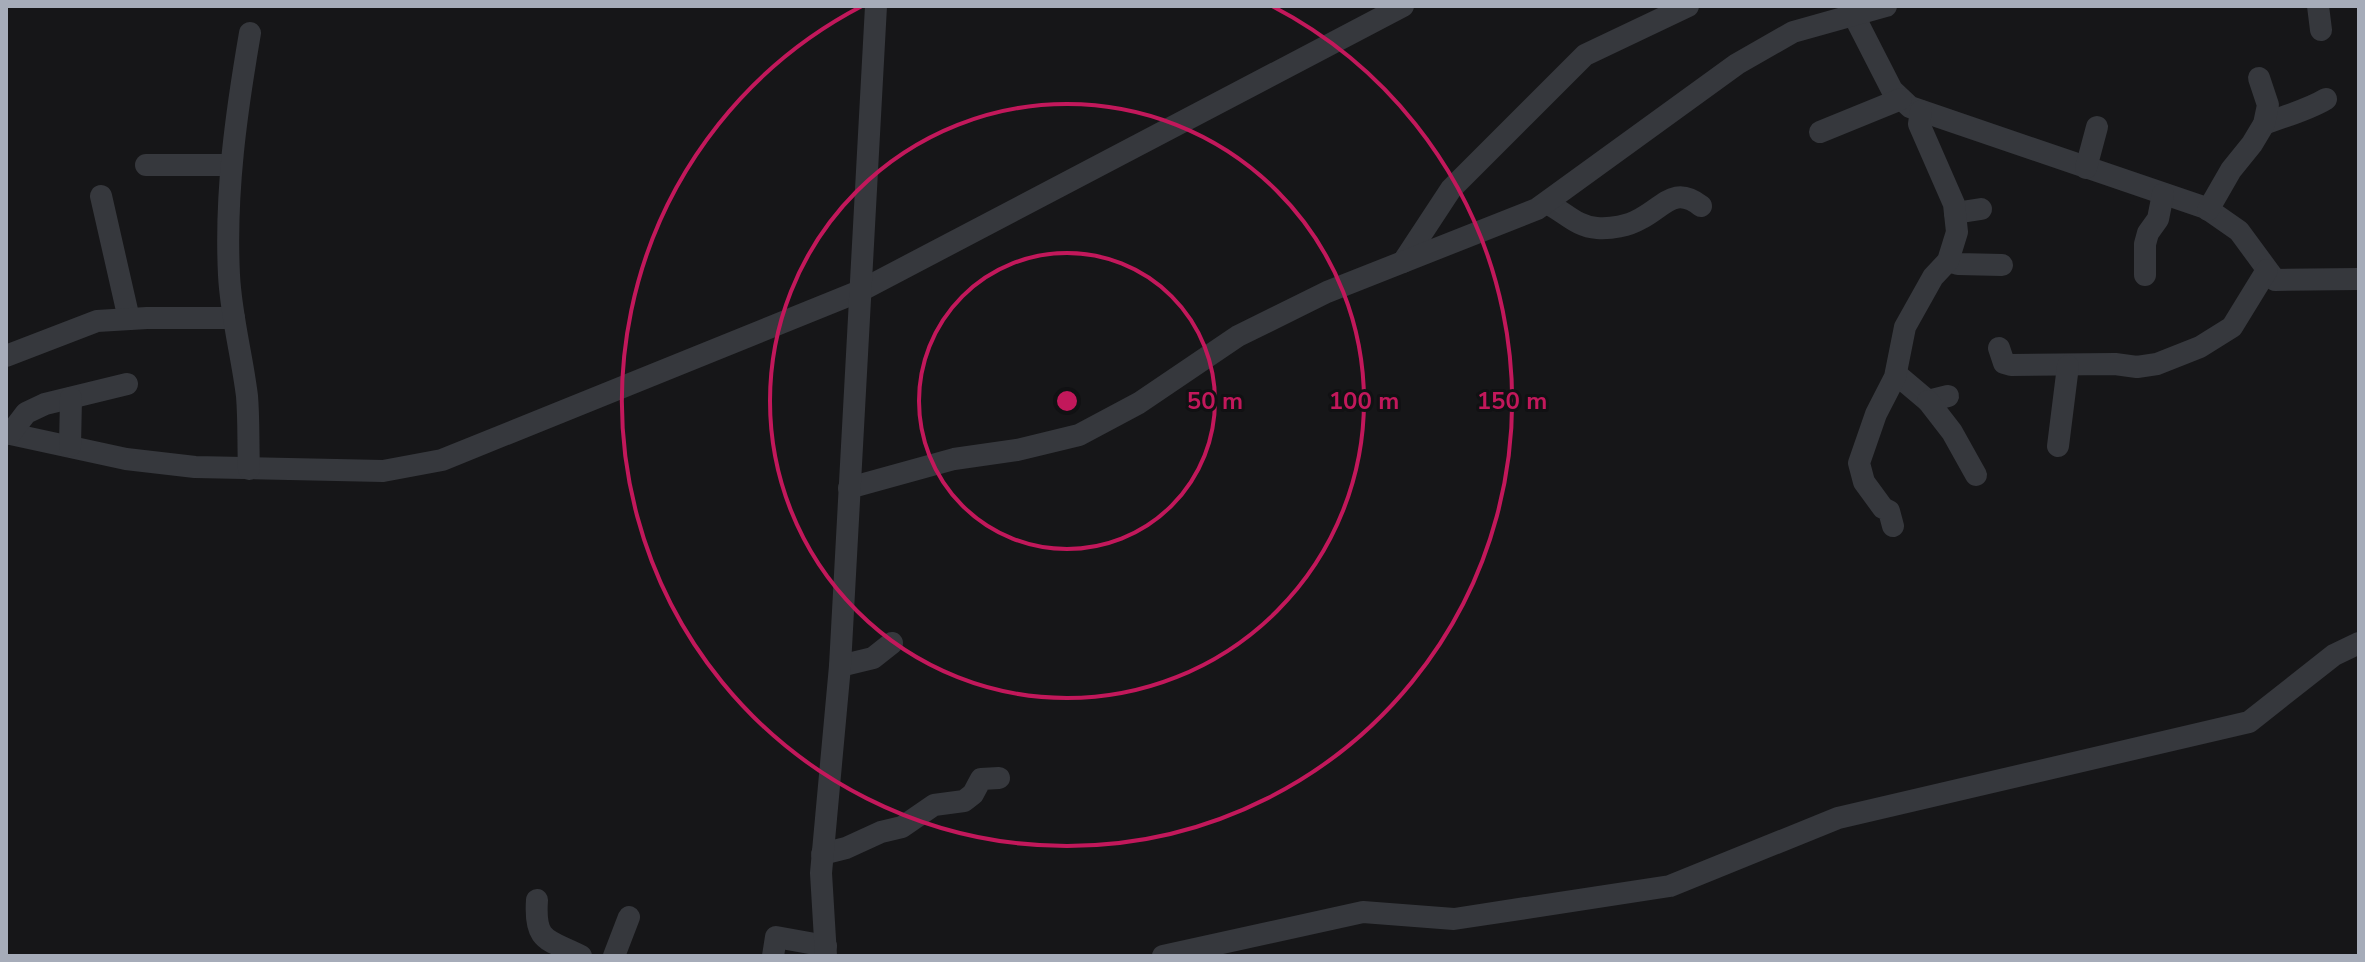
<svg xmlns="http://www.w3.org/2000/svg" width="2365" height="962" font-family="'Nunito Sans',sans-serif">
	<style>
		.lines { fill: none; stroke-linecap: round; stroke-linejoin: round }
		.minor { stroke: #36383d; stroke-width: 22 }
		.ring { fill: none; stroke: #c2185b; stroke-width: 4 }
		.centre { fill: #c2185b; stroke: #111113; stroke-width: 4 }
		.ring-label { font-size: 24px; text-anchor: middle; font-weight: bold; fill: #c2185b; stroke: #111113; stroke-width: 6; stroke-linejoin: round; paint-order: stroke }
	</style>
	<rect width="100%" height="100%" fill="#161618"/>
	<g class="lines">
		<g class="minor">
			<polyline points="1849,6 1892,90 1910,107 2206,208 2239,231 2275,280 2359,279"/>
			<polyline points="2318,6 2321,30"/>
			<path d="M2264,124C2285,116 2308,110 2326,99"/>
			<polyline points="1820,132 1901,99"/>
			<polyline points="146,165 230,165"/>
			<polyline points="2086,168 2097,127"/>
			<polyline points="101,196 129,319"/>
			<path d="M1546,203C1564,211 1576,227 1597,228C1611,229 1628,226 1640,219C1664,207 1674,185 1701,206"/>
			<polyline points="2208,210 2231,170 2252,144 2264,124 2268,105 2259,78"/>
			<polyline points="1955,213 1981,209"/>
			<polyline points="1948,261 1958,264 2002,265"/>
			<polyline points="1403,262 1451,189 1585,55 1688,6"/>
			<polyline points="2145,275 2145,244 2148,233 2158,219 2163,194"/>
			<polyline points="1999,348 2004,363 2011,365 2115,364 2137,367 2157,364 2200,347 2232,327 2267,270"/>
			<polyline points="6,356 97,321 147,318 234,318"/>
			<polyline points="1896,374 1928,401 1948,396"/>
			<polyline points="1928,401 1952,432 1976,475"/>
			<polyline points="6,433 126,459 195,467 383,471 442,460 860,291 1403,6"/>
			<polyline points="10,434 26,413 45,404 127,384"/>
			<polyline points="70,446 71,398"/>
			<polyline points="2058,446 2068,366"/>
			<path d="M249,469C248,444 249,420 247,396C242,355 231,316 229,275C225,193 236,114 250,33"/>
			<polyline points="849,488 954,459 1017,450 1079,435 1139,403 1238,336 1327,292 1537,209 1737,64 1793,32 1886,6"/>
			<polyline points="1893,526 1889,511 1883,508 1864,482 1859,463 1876,414 1895,377 1905,327 1933,277 1948,261 1957,232 1954,204 1919,124 1921,111"/>
			<polyline points="840,666 873,658 892,643"/>
			<polyline points="822,854 846,848 881,832 902,827 934,805 964,801 973,794 981,779 999,778"/>
			<path d="M537,900C534,943 548,939 581,956"/>
			<polyline points="614,956 629,917"/>
			<polyline points="773,956 776,937 826,946"/>
			<polyline points="826,956 821,873 840,666 876,6"/>
			<polyline points="1163,956 1363,912 1454,919 1670,886 1838,818 2249,722 2334,655 2359,643"/>
		</g>
	</g>
	<g class="ring">
		<circle cx="1067" cy="401" r="148"/>
		<circle cx="1067" cy="401" r="297"/>
		<path d="M1272 6A445 445 0 1 1 862 6"/>
	</g>
	<circle cx="1067" cy="401" r="12" class="centre"/>
	<g class="ring-label">
		<text x="1215" y="409">50 m</text>
		<text x="1364" y="409">100 m</text>
		<text x="1512" y="409">150 m</text>
	</g>
	<rect width="2365" height="962" fill="none" stroke="#a6acb9" stroke-width="16"/>
</svg>
